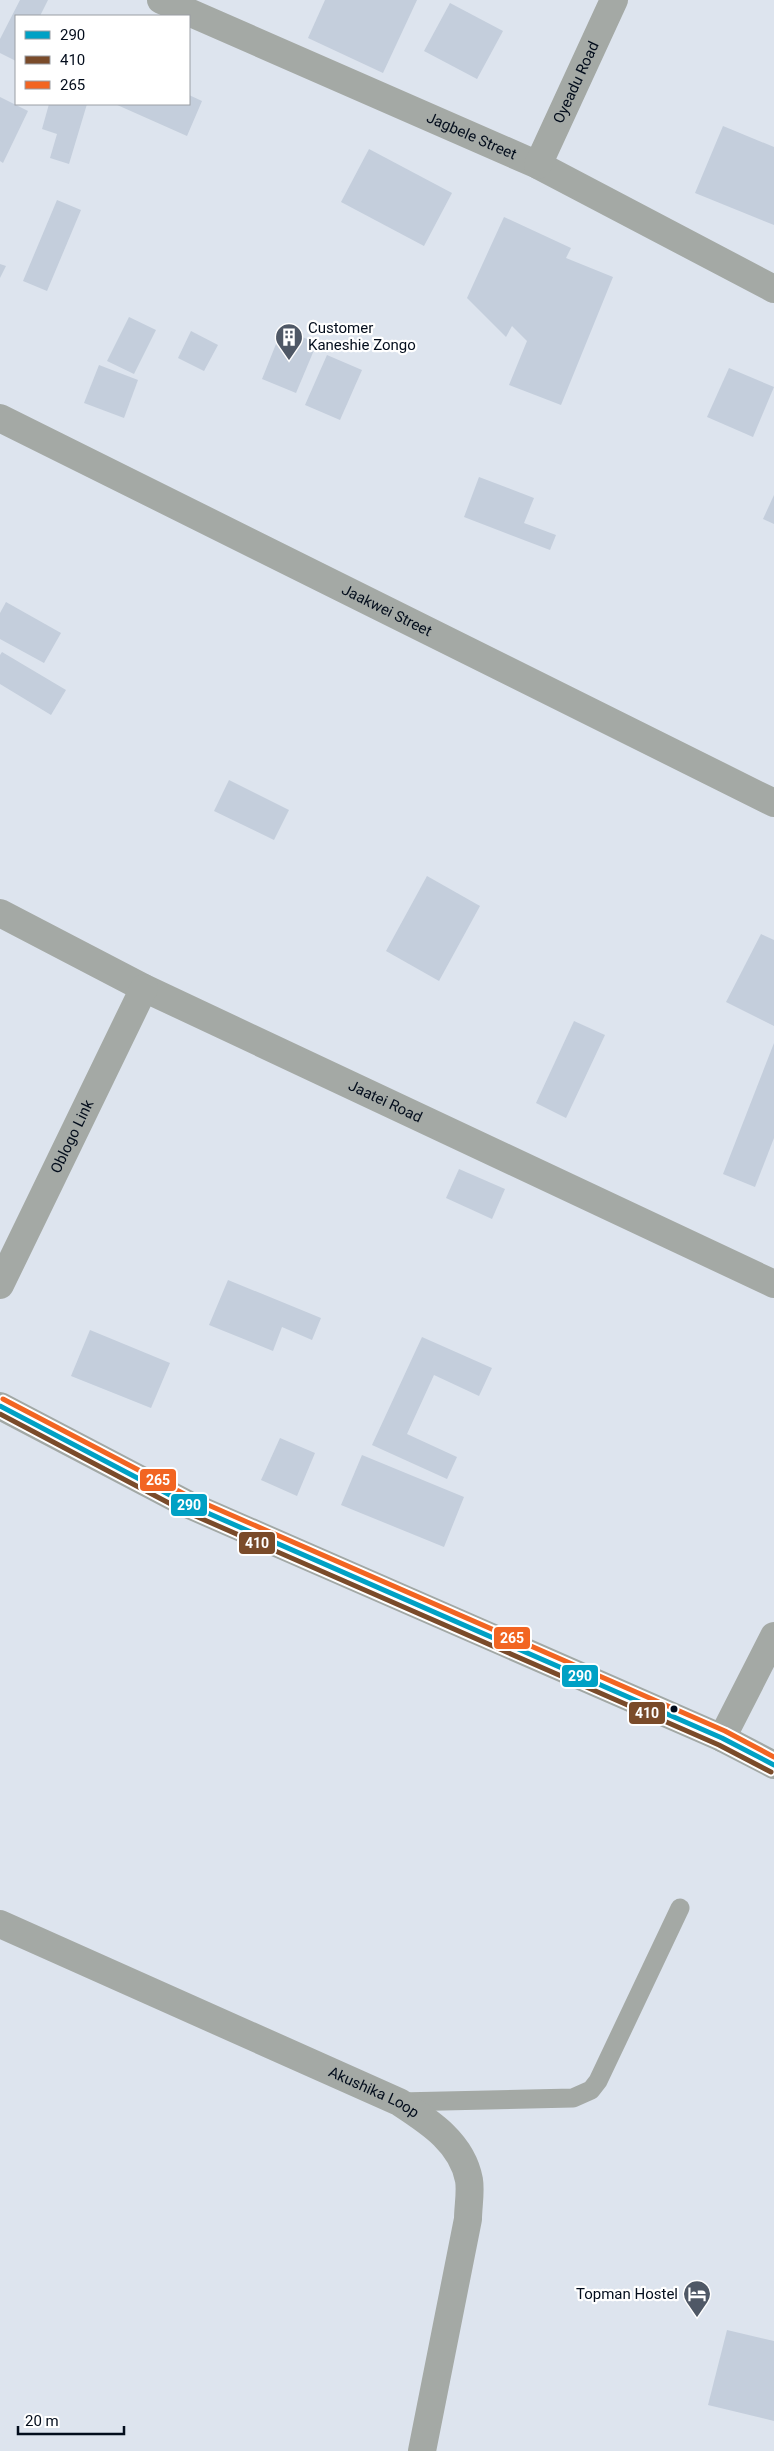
<svg xmlns="http://www.w3.org/2000/svg" width="774" height="2451" font-family="Roboto,sans-serif">
	<style>
		.building { fill: #c4cedc }
		.lines { fill: none; stroke-linecap: round; stroke-linejoin: round }
		.lane { stroke: #a4a9a5; stroke-width: 19 }
		.street { stroke: #a4a9a5; stroke-width: 28 }
		.secondary { stroke: #a2a8a5; stroke-width: 28 }
		.bus-1-casing { stroke: #fff; stroke-width: 9 }
		.bus-2-casing { stroke: #fff; stroke-width: 9 }
		.bus-3-casing { stroke: #fff; stroke-width: 9 }
		.bus-1 { stroke: #00a1c5; stroke-width: 5 }
		.bus-2 { stroke: #7a4b2a; stroke-width: 5 }
		.bus-3 { stroke: #f26522; stroke-width: 5 }
		.bus-dot { fill: #030d1c; stroke: #fff; stroke-width: 2 }
		.labels { text-anchor: middle; stroke-width: 4.5; stroke-linejoin: round; paint-order: stroke }
		.street-label { font-size: 15px; fill: #030d1c; stroke: #fff }
		.poi-label { font-size: 15px; fill: #030d1c; stroke: #fff; text-anchor: start }
		.line-badge { stroke: #fff; stroke-width: 2 }
		.badge-label { font-size: 14px; text-anchor: middle; font-weight: bold; fill: #fff }
	</style>
	<rect width="100%" height="100%" fill="#dde4ee"/>
	<g class="building">
		<polygon points="20,0 48,0 40,16 16,16 16,61 0,53 0,39"/>
		<polygon points="325,0 417,0 383,73 308,38"/>
		<polygon points="450,3 503,31 477,79 424,51"/>
		<polygon points="189,95 202,101 187,136 115,104 189,104"/>
		<polygon points="0,97 28,111 3,163 0,161"/>
		<polygon points="49,104 87,104 69,164 50,158 57,134 42,129"/>
		<polygon points="723,126 774,147 774,225 695,193"/>
		<polygon points="369,149 452,193 424,246 341,202"/>
		<polygon points="57,200 81,210 47,291 23,281"/>
		<polygon points="504,217 571,248 566,258 613,277 561,405 509,385 527,341 512,326 506,337 467,298"/>
		<polygon points="0,264 6,266 0,278"/>
		<polygon points="129,317 156,330 134,374 107,361"/>
		<polygon points="282,329 317,343 296,393 262,379"/>
		<polygon points="191,331 218,345 204,371 178,358"/>
		<polygon points="327,355 362,370 340,420 305,405"/>
		<polygon points="99,365 138,380 124,418 84,403"/>
		<polygon points="729,368 774,387 753,437 707,417"/>
		<polygon points="479,477 534,498 524,523 556,535 550,550 464,517"/>
		<polygon points="774,495 774,524 763,519"/>
		<polygon points="6,602 61,633 44,663 0,639 0,613"/>
		<polygon points="2,652 66,690 51,715 0,684 0,655"/>
		<polygon points="229,780 289,810 274,840 214,811"/>
		<polygon points="427,876 480,906 439,981 386,951"/>
		<polygon points="761,934 774,940 774,1026 726,1002"/>
		<polygon points="574,1021 605,1035 566,1118 536,1103"/>
		<polygon points="774,1043 774,1138 755,1187 723,1174"/>
		<polygon points="459,1169 505,1189 492,1219 446,1198"/>
		<polygon points="228,1280 321,1318 312,1340 282,1327 273,1351 209,1325"/>
		<polygon points="90,1330 170,1363 151,1408 71,1376"/>
		<polygon points="422,1337 492,1368 479,1396 434,1375 407,1434 457,1457 447,1479 372,1445"/>
		<polygon points="280,1438 315,1453 297,1496 261,1480"/>
		<polygon points="362,1455 464,1497 444,1547 341,1505"/>
		<polygon points="727,2330 774,2341 774,2421 708,2405"/>
	</g>
	<g class="lines">
		<polyline class="lane" points="399,2102 573,2098 591,2090 598,2081 680,1908"/>
		<g class="street">
			<path id="s1" d="M161,0L538,165L774,289"/>
			<path id="s2" d="M538,165L614,0"/>
			<path id="s3" d="M0,418L774,803"/>
			<path id="s4" d="M0,913L144,988L774,1284"/>
			<path id="s5" d="M0,1285L144,988"/>
			<polyline points="722,1738 774,1636"/>
			<path id="s6" d="M0,1924L399,2102C428,2121 462,2142 469,2180C471,2192 468,2207 468,2219L422,2451"/>
		</g>
		<polyline class="secondary" points="0,1406 187,1504 722,1738 774,1765"/>
		<g class="bus-1-casing">
			<polyline id="bus-1" points="0,1406 187,1504 722,1738 774,1765"/>
		</g>
		<g class="bus-2-casing">
			<polyline id="bus-2" points="0,1414 184,1511 719,1745 771,1772"/>
		</g>
		<g class="bus-3-casing">
			<polyline id="bus-3" points="3,1399 190,1497 725,1731 774,1757"/>
		</g>
		<use href="#bus-1" class="bus-1"/>
		<use href="#bus-2" class="bus-2"/>
		<use href="#bus-3" class="bus-3"/>
	</g>
	<defs>
		<g id="building-pin" transform="scale(1.4375)"><path d="M0 17L-7.5 6A9.5 9.5 0 1 1 7.5 6Z" fill="#4f5866" stroke="#fff"/><path d="M-4-6H4V6H1V3H-1V6H-4ZM-2.5-4.3h1.7v1.8h-1.7ZM.8-4.3h1.7v1.8H.8ZM-2.5-1h1.7V.8h-1.7ZM.8-1h1.7V.8H.8Z" fill="#fff"/></g>
		<g id="hotel-pin" transform="scale(1.4375)"><path d="M0 17L-7.5 6A9.5 9.5 0 1 1 7.5 6Z" fill="#4f5866" stroke="#fff"/><path d="M-6-4.5h1.5V1H6V5H4.5V3h-9V5H-6ZM-4 0a1.8 1.8 0 1 1 3.6 0ZM.5 0V-2.5h3Q6-2.5 6 0Z" fill="#fff"/></g>
	</defs>
	<g fill-rule="evenodd">
		<use href="#building-pin" x="289" y="337"/>
		<use href="#hotel-pin" x="697" y="2294"/>
	</g>
	<circle class="bus-dot" cx="674" cy="1709" r="4.5"/>
	<g class="labels">
		<g class="street-label">
			<text dy="5" stroke="none"><textPath href="#s2" startOffset="91">Oyeadu Road</textPath></text>
			<text dy="5" stroke="none"><textPath href="#s1" startOffset="339">Jagbele Street</textPath></text>
			<text dy="5" stroke="none"><textPath href="#s3" startOffset="432">Jaakwei Street</textPath></text>
			<text dy="5" stroke="none"><textPath href="#s4" startOffset="429">Jaatei Road</textPath></text>
			<text dy="5" stroke="none"><textPath href="#s5" startOffset="165">Oblogo Link</textPath></text>
			<text dy="5" stroke="none"><textPath href="#s6" startOffset="410">Akushika Loop</textPath></text>
		</g>
		<g class="poi-label">
			<text x="308" y="333">Customer<tspan x="308" dy="17">Kaneshie Zongo</tspan></text>
			<text x="678" y="2299" text-anchor="end">Topman Hostel</text>
		</g>
	</g>
	<g class="line-badge">
		<rect x="139" y="1468" width="38" height="24" rx="5" fill="#f26522"/>
		<rect x="170" y="1493" width="38" height="24" rx="5" fill="#00a1c5"/>
		<rect x="238" y="1531" width="38" height="24" rx="5" fill="#7a4b2a"/>
		<rect x="493" y="1626" width="38" height="24" rx="5" fill="#f26522"/>
		<rect x="561" y="1664" width="38" height="24" rx="5" fill="#00a1c5"/>
		<rect x="628" y="1701" width="38" height="24" rx="5" fill="#7a4b2a"/>
	</g>
	<g class="badge-label">
		<text x="158" y="1485">265</text>
		<text x="189" y="1510">290</text>
		<text x="257" y="1548">410</text>
		<text x="512" y="1643">265</text>
		<text x="580" y="1681">290</text>
		<text x="647" y="1718">410</text>
	</g>
	<rect x="15" y="15" width="175" height="90" fill="#ffffff" stroke="#9a9ea4"/>
	<rect x="25" y="31" width="25" height="8" fill="#00a1c5" stroke="#9a9ea4"/>
	<text x="60" y="40" font-size="15" fill="#030d1c">290</text>
	<rect x="25" y="56" width="25" height="8" fill="#7a4b2a" stroke="#9a9ea4"/>
	<text x="60" y="65" font-size="15" fill="#030d1c">410</text>
	<rect x="25" y="81" width="25" height="8" fill="#f26522" stroke="#9a9ea4"/>
	<text x="60" y="90" font-size="15" fill="#030d1c">265</text>
	<path d="M18 2426v8h106v-8" fill="none" stroke="#030d1c" stroke-width="2.5"/>
	<text x="25" y="2426" font-size="15" fill="#030d1c" stroke="#ffffff" stroke-width="4" paint-order="stroke">20 m</text>
</svg>
